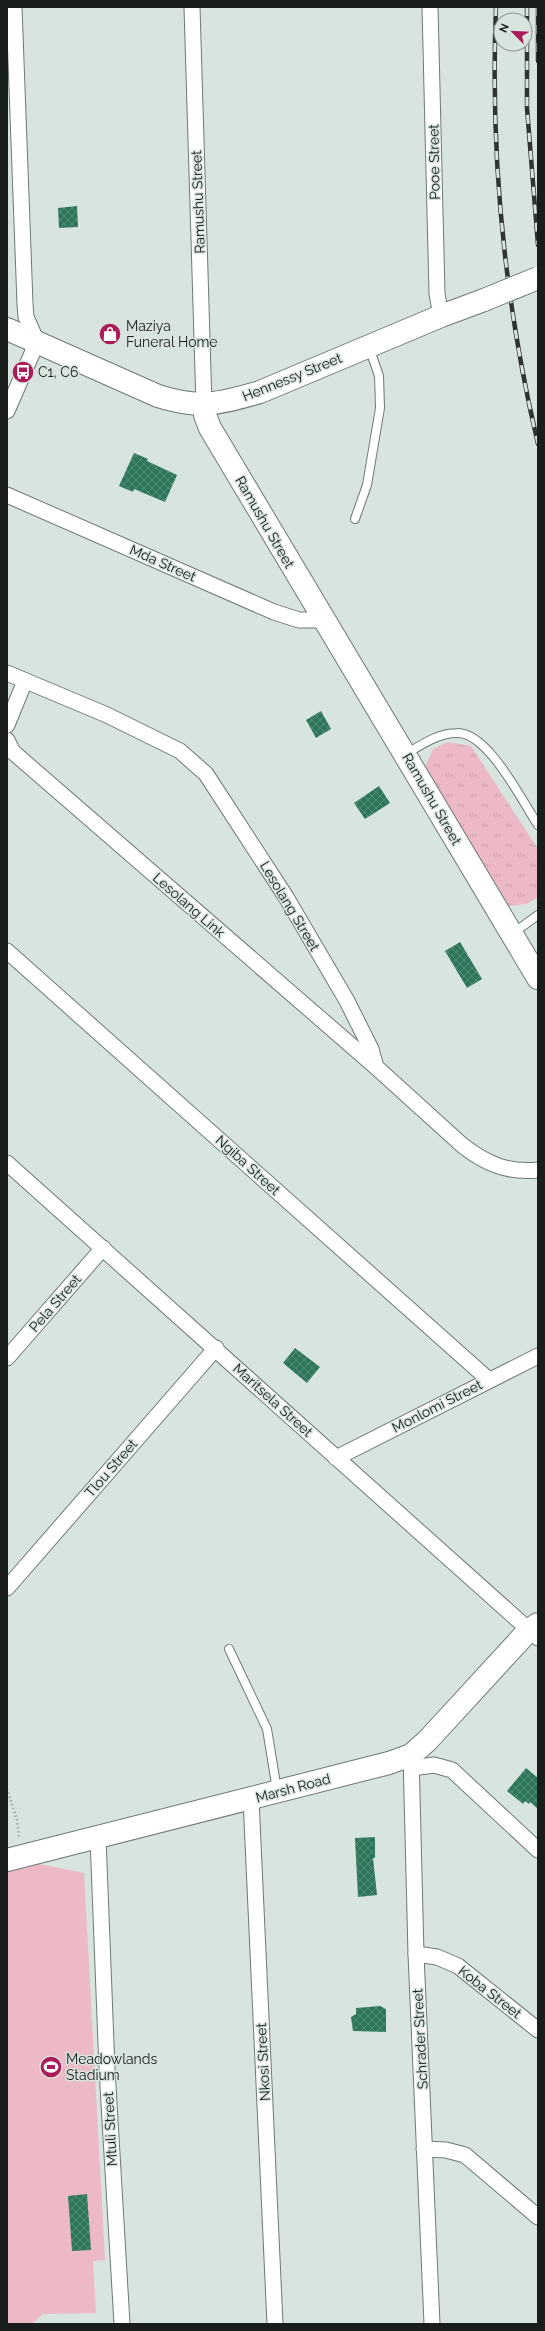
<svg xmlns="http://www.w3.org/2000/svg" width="545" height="2331" font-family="Raleway,sans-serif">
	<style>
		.grass { fill: url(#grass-tufts) }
		.pitch { fill: #edb9c6 }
		.building { fill: url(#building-cross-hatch) }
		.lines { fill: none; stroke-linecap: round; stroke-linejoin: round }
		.lane-casing { stroke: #6e7974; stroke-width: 10 }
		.street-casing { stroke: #6e7974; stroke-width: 17 }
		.secondary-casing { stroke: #6e7974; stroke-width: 24 }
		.path { stroke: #8a938f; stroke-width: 2.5; stroke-dasharray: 1 3; stroke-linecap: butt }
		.lane { stroke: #fff; stroke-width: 8 }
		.street { stroke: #fff; stroke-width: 15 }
		.secondary { stroke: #fff; stroke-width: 22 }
		.rail-casing { stroke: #2f3432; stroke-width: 4.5 }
		.rail { stroke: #d8e4de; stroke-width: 3; stroke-dasharray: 9; stroke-linecap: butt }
		.secondary-bridge-casing { stroke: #6e7974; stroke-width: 24; stroke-linecap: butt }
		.secondary-bridge { stroke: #fff; stroke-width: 22 }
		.labels { text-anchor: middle; stroke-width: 3; stroke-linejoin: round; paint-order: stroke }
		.street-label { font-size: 14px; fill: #191d1b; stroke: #d8e4de }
		.poi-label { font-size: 14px; fill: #191d1b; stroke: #d8e4de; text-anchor: start }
	</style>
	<defs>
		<pattern id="grass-tufts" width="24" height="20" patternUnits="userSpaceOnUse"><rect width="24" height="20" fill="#edb9c6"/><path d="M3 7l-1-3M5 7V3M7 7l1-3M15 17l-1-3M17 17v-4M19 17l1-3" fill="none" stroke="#cb9faa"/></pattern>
		<pattern id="building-cross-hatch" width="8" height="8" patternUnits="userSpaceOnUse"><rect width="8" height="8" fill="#2c765a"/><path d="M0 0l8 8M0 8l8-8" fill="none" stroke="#578b77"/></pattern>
	</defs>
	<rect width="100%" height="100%" fill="#d8e4de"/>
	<polygon class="grass" points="448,742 471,746 538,849 538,897 527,904 509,906 425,767 433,749"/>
	<polygon class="pitch" points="29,1862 84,1873 105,2260 93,2261 96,2313 43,2314 32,2324 7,2324 7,1867"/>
	<g class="building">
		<polygon points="77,206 78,227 59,228 58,208"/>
		<polygon points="134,453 148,459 147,461 177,475 165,502 134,489 133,492 119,486"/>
		<polygon points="321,711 331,729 316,738 306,720"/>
		<polygon points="379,786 390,803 365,819 354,803"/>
		<polygon points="460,942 482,979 467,988 445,951"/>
		<polygon points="295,1348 320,1367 307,1383 283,1363"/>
		<polygon points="526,1768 538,1778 538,1809 530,1802 529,1804 525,1801 523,1804 507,1791"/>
		<polygon points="375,1837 375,1858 373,1858 377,1895 358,1897 355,1838"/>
		<polygon points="380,2006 386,2009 386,2032 353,2031 351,2017 356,2014 356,2008"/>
		<polygon points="87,2194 91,2250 72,2251 68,2196"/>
	</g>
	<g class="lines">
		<g class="lane-casing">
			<g id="lane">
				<polyline points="355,519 367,485 380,408 379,376 369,347"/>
				<path d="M406,754C421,745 438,733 457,733C488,732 522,801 538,825"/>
				<polyline points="512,934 538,915"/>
				<polyline points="229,1649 267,1729 277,1790"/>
			</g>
		</g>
		<g class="street-casing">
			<g id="street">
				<polyline points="192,7 204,405"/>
				<polyline points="430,7 437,294 441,316"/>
				<polyline points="7,411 37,342 26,317 25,304 14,7"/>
				<polyline points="7,495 274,612 299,620 323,620"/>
				<polyline points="7,673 107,715 180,751 206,774 286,897 347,1001 371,1049 376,1067"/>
				<polyline points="7,725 25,681"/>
				<path d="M7,740L13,752L376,1067L462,1145C486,1164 508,1173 538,1170"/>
				<polyline points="7,951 489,1380"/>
				<polyline points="7,1163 538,1638"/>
				<polyline points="7,1358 103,1248"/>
				<polyline points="336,1458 538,1356"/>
				<polyline points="7,1588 216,1348"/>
				<polyline points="411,1755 416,1954 432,2324"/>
				<polyline points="412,1768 434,1765 452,1770 538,1850"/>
				<polyline points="251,1799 275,2324"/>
				<polyline points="98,1838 107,2069 122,2324"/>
				<polyline points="416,1954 437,1957 458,1966 538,2030"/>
				<polyline points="424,2149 446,2150 465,2155 538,2217"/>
			</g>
		</g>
		<g class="secondary-casing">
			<g id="secondary">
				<path d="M7,329L158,396C199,409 219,404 260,392L441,316L484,300"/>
				<polyline points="204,405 205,415 210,428 538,978"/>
				<polyline points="7,1860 389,1763 411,1755 427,1741 529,1630 538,1624"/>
			</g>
		</g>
		<polyline class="path" points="7,1789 17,1820 19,1837"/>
		<use href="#lane" class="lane"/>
		<use href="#street" class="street"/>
		<use href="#secondary" class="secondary"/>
		<g class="rail-casing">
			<g id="rail">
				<path d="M496,7C490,154 504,300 538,444"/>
				<polyline points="527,7 527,108 538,245"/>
				<polyline points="538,7 538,61"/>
			</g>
		</g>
		<use href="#rail" class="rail"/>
		<g class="secondary-bridge-casing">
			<polyline id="secondary-bridge" points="484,300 538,278"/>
		</g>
		<use href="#secondary-bridge" class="secondary-bridge"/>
	</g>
	<defs>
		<g id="shop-disc" transform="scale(1.15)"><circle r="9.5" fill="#aa1b58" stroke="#d8e4de"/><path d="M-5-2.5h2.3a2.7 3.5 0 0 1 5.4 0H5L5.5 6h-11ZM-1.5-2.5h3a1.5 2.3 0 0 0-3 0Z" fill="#fff"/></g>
		<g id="bus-disc" transform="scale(1.15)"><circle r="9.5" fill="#aa1b58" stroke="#d8e4de"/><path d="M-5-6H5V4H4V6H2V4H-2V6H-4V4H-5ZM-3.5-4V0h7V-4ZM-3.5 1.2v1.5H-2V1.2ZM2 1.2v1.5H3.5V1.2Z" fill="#fff"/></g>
		<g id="stadium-disc" transform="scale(1.15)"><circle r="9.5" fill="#aa1b58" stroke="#d8e4de"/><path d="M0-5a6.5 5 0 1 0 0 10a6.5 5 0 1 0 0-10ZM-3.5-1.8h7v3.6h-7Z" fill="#fff"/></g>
	</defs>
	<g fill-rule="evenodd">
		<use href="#shop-disc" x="110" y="334"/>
		<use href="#bus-disc" x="23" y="372"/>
		<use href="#stadium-disc" x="51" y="2067"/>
	</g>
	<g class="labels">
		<g class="street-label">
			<text transform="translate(434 162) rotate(-91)" y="5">Pooe Street</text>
			<text transform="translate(198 202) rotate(-92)" y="5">Ramushu Street</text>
			<text transform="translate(292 377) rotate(-22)" y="5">Hennessy Street</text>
			<text transform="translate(265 522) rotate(60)" y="5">Ramushu Street</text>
			<text transform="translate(163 563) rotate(24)" y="5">Mda Street</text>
			<text transform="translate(432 799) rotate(60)" y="5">Ramushu Street</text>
			<text transform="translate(189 905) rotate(41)" y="5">Lesolang Link</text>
			<text transform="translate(290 906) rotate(59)" y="5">Lesolang Street</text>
			<text transform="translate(248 1165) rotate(42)" y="5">Ngiba Street</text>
			<text transform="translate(55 1303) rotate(-49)" y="5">Pela Street</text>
			<text transform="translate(273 1400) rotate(42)" y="5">Maritsela Street</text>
			<text transform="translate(437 1406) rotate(-27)" y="5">Monlomi Street</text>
			<text transform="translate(111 1468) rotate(-49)" y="5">Tlou Street</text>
			<text transform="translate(293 1788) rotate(-15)" y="5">Marsh Road</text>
			<text transform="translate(490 1992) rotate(38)" y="5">Koba Street</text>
			<text transform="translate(420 2039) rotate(-93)" y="5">Schrader Street</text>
			<text transform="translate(263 2062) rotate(-93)" y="5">Nkosi Street</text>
			<text transform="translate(110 2129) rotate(-93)" y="5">Mtuli Street</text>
		</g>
		<g class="poi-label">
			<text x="126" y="331">Maziya<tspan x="126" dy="16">Funeral Home</tspan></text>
			<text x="38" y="377">C1, C6</text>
			<text x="66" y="2064">Meadowlands<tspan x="66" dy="16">Stadium</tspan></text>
		</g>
	</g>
	<rect width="545" height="2331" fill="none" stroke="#191d1b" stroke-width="16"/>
	<g transform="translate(513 32) rotate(294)"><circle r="19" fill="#d8e4de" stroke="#8c9490"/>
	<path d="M0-3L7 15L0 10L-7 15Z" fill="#aa1b58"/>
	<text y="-6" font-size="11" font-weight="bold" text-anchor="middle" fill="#191d1b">N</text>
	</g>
</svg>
